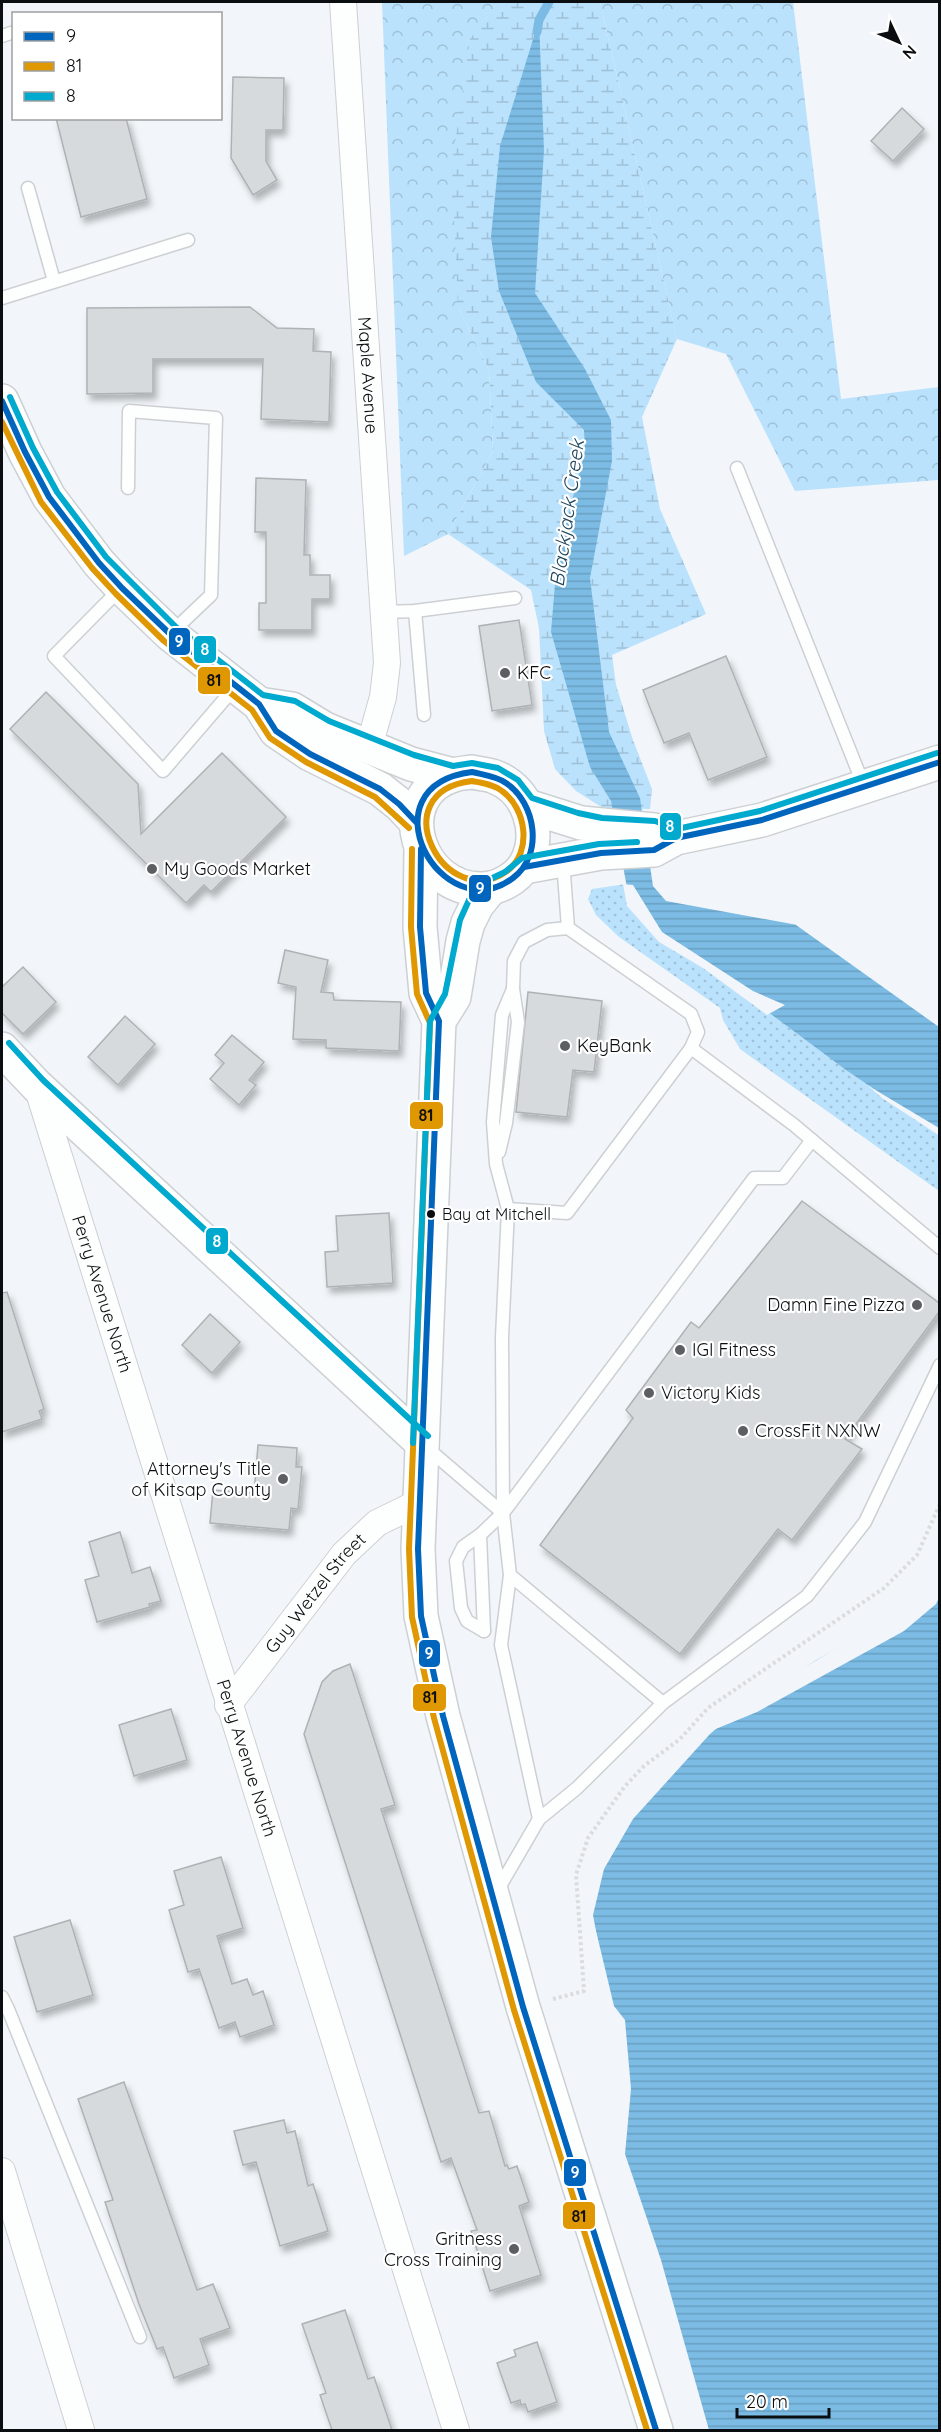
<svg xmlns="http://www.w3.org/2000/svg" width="941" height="2432" font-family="Quicksand,sans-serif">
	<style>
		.grass { fill: url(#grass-dots) }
		.forest { fill: url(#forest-crowns) }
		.wetland { fill: url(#wetland-marsh) }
		.water { fill: url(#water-rules) }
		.pier { fill: #f2f6fa }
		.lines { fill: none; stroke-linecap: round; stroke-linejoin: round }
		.stream { stroke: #7bbbe4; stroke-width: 9 }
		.building { fill: #d6dadd; stroke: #afb2b5; stroke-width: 1.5; filter: url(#shadow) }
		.lane-casing { stroke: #cdd0d3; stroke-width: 15 }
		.street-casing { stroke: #cdd0d3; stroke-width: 28 }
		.secondary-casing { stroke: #cdd0d3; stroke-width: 36 }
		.primary-casing { stroke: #cdd0d3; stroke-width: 36 }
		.path { stroke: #dbdcdd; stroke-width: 4; stroke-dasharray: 3 3; stroke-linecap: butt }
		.lane { stroke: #fdfefe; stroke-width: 12 }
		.street { stroke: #fdfefe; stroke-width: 26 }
		.secondary { stroke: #fdfefe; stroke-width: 33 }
		.primary { stroke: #fdfefe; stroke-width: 33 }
		.bus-1-casing { stroke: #fff; stroke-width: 10 }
		.bus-2-casing { stroke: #fff; stroke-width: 10 }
		.bus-3-casing { stroke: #fff; stroke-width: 10 }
		.bus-1 { stroke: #0065bd; stroke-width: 6 }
		.bus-2 { stroke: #df9702; stroke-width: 6 }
		.bus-3 { stroke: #00a9ce; stroke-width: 6 }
		.poi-dot { fill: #5c5f62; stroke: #fff; stroke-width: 2 }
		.bus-dot { fill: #0b0e10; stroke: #fff; stroke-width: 2 }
		.labels { text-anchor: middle; stroke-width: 4.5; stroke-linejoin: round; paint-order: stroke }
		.bus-label { font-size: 16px; fill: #0b0e10; stroke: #fff; text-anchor: start }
		.street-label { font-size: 18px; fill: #0b0e10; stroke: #fff }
		.poi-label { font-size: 18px; fill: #0b0e10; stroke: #fff; text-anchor: start }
		.water-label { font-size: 20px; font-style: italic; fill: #21475f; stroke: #fff }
		.line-badge { stroke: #fff; stroke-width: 2 }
		.badge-label { font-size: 16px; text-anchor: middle; font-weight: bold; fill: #fff }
		.pale-badge-label { font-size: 16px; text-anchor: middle; font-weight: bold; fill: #111 }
	</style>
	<defs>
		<pattern id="grass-dots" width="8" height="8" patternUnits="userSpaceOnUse" patternTransform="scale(1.5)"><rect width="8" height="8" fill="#bae2fc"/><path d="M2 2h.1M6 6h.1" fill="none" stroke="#9fc1d7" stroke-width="1.8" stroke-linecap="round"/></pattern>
		<pattern id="forest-crowns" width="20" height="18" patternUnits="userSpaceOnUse" patternTransform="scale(1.5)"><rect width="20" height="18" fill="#bae2fc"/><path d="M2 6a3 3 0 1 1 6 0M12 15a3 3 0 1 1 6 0" fill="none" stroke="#9fc1d7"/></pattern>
		<pattern id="wetland-marsh" width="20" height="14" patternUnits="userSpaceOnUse" patternTransform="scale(1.5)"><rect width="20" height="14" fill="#bae2fc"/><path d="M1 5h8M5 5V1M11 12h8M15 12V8" fill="none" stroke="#9fc1d7"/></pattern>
		<pattern id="water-rules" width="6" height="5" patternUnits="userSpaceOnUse" patternTransform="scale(1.5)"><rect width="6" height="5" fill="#7bbbe4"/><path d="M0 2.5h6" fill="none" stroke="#69a0c3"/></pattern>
		<filter id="shadow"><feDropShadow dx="3.5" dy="6" stdDeviation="3" flood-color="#0004"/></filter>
	</defs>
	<rect width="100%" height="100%" fill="#f2f6fa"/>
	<path class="grass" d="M626,884L630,904C730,986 833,1061 939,1133V1191L740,1049L723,1020L720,1008L619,937L596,915L588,899L592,889Z"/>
	<g class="forest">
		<polygon points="382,2 498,2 470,40 458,307 489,370 493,451 448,534 404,556"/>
		<polygon points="600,2 793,2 841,399 939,387 939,480 795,491 726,354 677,339"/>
	</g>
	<polygon class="wetland" points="498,2 600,2 677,339 642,417 660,509 706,614 612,655 616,685 633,740 652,789 650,809 603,808 576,791 555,769 544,731 539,628 531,590 448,534 493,451 489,370 458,307 452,164 470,39"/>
	<g class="water">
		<polygon points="539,20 544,150 535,293 585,369 611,420 612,461 590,578 609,732 640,798 653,886 666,901 803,926 939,1018 939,1133 846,1070 705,965 661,939 630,904 611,801 590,767 551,632 555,584 565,528 585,451 584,430 536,382 499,291 491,237 500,146"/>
		<polygon points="939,1570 939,2430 707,2430 621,2156 626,2103 593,1915 604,1869 633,1819 710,1734 753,1697 925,1597"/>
	</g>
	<g class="pier">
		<polygon points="623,884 633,885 662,932 753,991 785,1005 767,1015 703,968 659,942 627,906"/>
		<polygon points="796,922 804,924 940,1014 939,1027 796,925"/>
		<polygon points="867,1085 939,1128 940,1136 882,1098"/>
		<polygon points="940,1567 939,1598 936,1604 904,1631 757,1712 706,1733 751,1695 817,1660 922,1595"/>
		<polygon points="591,1910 614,2006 625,2020 631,2089 625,2154 661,2260 709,2430 704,2430 674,2340 618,2157 623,2104 593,1945"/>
	</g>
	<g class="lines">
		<polyline class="stream" points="537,32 539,20 549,2"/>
	</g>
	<g class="building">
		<polygon points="233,77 284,78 283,130 266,130 266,161 277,180 253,195 231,158"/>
		<polygon points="902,108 924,129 893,161 871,141"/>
		<polygon points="56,118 126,118 147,199 81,217"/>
		<polygon points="250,307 277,328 314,329 313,351 331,352 329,422 261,419 263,359 153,359 153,393 87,394 87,308"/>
		<polygon points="256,478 306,480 304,555 310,555 310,575 330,575 330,599 312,599 312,630 259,630 259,603 266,603 266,532 255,532"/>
		<polygon points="519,620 532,705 492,711 479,626"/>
		<polygon points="726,656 767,757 708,780 689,733 664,743 643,690"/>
		<polygon points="46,692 138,784 141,834 222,753 286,817 211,892 204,885 186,903 10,729"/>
		<polygon points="285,950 328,960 321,992 333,993 334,1000 401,1002 399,1051 326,1048 326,1040 293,1039 296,987 278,983"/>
		<polygon points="23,967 56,1002 23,1034 2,1013 2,987"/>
		<polygon points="528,992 602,1001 594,1072 573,1070 567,1117 516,1112"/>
		<polygon points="125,1016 155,1044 118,1085 88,1057"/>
		<polygon points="232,1035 264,1062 249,1080 256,1085 239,1105 210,1079 224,1063 215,1055"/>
		<polygon points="802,1201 939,1303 939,1312 845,1439 862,1449 792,1540 778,1529 680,1654 540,1545 633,1418 626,1410 691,1322 699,1328"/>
		<polygon points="389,1213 393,1283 327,1287 325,1252 338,1251 336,1216"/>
		<polygon points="7,1292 44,1409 39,1411 42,1419 2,1432 2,1293"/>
		<polygon points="210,1314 240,1342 212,1373 182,1345"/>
		<polygon points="258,1445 297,1448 296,1467 302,1467 298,1509 291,1508 289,1530 210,1523 213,1490 254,1493"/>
		<polygon points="120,1532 132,1573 150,1567 161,1601 149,1604 150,1607 97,1622 85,1580 99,1576 89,1542"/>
		<polygon points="350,1664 395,1805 381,1809 479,2113 489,2111 505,2166 507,2165 509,2169 517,2166 529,2202 519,2206 541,2275 490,2291 471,2231 477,2230 451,2158 441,2162 304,1734 322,1682 333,1671"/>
		<polygon points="171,1709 187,1760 134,1776 119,1725"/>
		<polygon points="221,1857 243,1928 217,1936 232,1984 247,1979 253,1995 263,1991 274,2025 240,2037 235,2022 219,2028 199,1969 188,1972 169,1910 184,1905 174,1871"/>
		<polygon points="70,1920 93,1995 37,2012 14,1937"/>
		<polygon points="124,2082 197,2290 213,2284 230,2328 200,2339 209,2365 174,2378 163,2347 157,2349 139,2304 105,2202 113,2200 78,2099"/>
		<polygon points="284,2120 287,2133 295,2131 308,2186 313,2184 328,2231 280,2246 256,2162 243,2165 234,2131"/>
		<polygon points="345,2310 368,2379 374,2377 392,2430 332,2430 320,2395 326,2393 302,2324"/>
		<polygon points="537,2342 557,2402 528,2412 525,2404 521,2405 520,2400 511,2403 497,2363 516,2356 514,2350"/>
	</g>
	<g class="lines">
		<g class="lane-casing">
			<g id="lane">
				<polyline points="2,36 14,32"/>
				<polyline points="28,188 54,281"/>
				<polyline points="2,298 188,240"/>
				<polyline points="737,468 864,786"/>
				<polyline points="128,488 129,411 216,418 211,595 171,633"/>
				<polyline points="121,588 54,656 163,771 235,687"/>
				<polyline points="415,611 424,715"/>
				<polyline points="384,612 415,611 515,598"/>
				<polyline points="563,861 568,928"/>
				<polyline points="513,989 502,1015 493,1122 496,1164 508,1209 567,1213 691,1048 794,1125 940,1248"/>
				<polyline points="499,1152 506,1123 518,1022 513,989 514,961 524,942 547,930 568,928 691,1014 698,1032 691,1048"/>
				<polyline points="426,1447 503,1513 510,1575"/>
				<polyline points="503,1513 754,1178 783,1178 812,1140"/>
				<polyline points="480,1535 484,1631"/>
				<polyline points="484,1631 467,1621 461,1608 456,1561 463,1547 480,1535 503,1513 502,1338 508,1209"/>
				<polyline points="539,1819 577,1788 663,1703 807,1596 865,1522 940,1365"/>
				<polyline points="496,1893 539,1819 501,1645 510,1575 663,1703"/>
				<polyline points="2,1997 8,2009 140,2337"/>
			</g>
		</g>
		<g class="street-casing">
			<g id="street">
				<path id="s1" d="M343,2L387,663L383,697L369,747"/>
				<path id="s2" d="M37,1086L456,2430"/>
				<path id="s3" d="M228,1705L344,1554L377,1523L420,1502"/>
				<polyline points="2,2171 81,2430"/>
			</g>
		</g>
		<g class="secondary-casing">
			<g id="secondary">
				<polyline points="421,849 420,927 426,993 439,1021 418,1549 421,1616 443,1716 523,2007 656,2430"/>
				<polyline points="439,1021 454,997 463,941 468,923 477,905 490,889"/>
				<polyline points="2,1049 37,1086 422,1443"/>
			</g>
		</g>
		<g class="primary-casing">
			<g id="primary">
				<polyline points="2,401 25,452 49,497 99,563 122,588 170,634 259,704 276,731 310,754 380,789 399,804 416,822"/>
				<polyline points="259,704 292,709 325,729 411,764 453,775"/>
				<path d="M472,772C479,774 488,774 495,777C529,790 543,834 525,865C516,879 499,888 483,889C417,891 388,795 454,775C459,773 466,773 472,772Z"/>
				<polyline points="527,806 581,823 654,830 669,835"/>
				<polyline points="524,867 601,853 654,850 676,838 762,820 940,762"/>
			</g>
		</g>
		<polyline class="path" points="553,1999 584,1991 576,1875 588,1838 625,1786 644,1766 680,1739 708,1708 884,1588 917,1555 940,1504"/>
		<use href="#lane" class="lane"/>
		<use href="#street" class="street"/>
		<use href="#secondary" class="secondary"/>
		<use href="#primary" class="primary"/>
		<g class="bus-1-casing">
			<g id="bus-1">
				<polyline points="2,401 25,452 49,497 99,563 122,588 170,634 259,704 276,731 310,754 380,789 399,804 416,822"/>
				<path d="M472,772C484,775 496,776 506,783C536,803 544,855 513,878C441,931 362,786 472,772Z"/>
				<polyline points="421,849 420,927 426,993 439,1021 418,1549 421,1616 443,1716 523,2007 656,2430"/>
				<polyline points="524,867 601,853 654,850 676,838 762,820 940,762"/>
			</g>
		</g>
		<g class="bus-2-casing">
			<g id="bus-2">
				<polyline points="2,422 41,502 92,568 116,594 164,641 252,710 270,738 306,762 375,797 409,828"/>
				<path d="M472,781C482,783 493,784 502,791C526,808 533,852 507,871C446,915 380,792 472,781Z"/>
				<polyline points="412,849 411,927 417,994 430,1023 409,1549 412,1617 434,1718 514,2010 647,2430"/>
			</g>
		</g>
		<g class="bus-3-casing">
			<g id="bus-3">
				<polyline points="10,397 33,448 57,492 106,557 176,627 263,695 295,701 329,721 414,755 453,766 472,763 498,768 518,780 532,798 578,813 602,818 655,821 677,829 760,811 937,753"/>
				<polyline points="9,1043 43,1080 428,1436"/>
				<polyline points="413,1443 430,1021 445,994 460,920 469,900 484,882 505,872 522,858 599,844 637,842"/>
			</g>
		</g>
		<use href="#bus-1" class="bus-1"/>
		<use href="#bus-2" class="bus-2"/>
		<use href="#bus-3" class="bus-3"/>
	</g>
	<g class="poi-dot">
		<circle cx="505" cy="673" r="6"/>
		<circle cx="152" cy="869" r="6"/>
		<circle cx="565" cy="1046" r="6"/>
		<circle cx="917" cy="1305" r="6"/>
		<circle cx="680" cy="1350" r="6"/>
		<circle cx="649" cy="1393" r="6"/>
		<circle cx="743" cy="1431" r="6"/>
		<circle cx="283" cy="1479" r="6"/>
		<circle cx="514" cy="2249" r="6"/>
	</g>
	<circle class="bus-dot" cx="431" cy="1214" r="5"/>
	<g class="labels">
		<g class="bus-label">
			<text x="442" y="1220">Bay at Mitchell</text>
		</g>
		<g class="street-label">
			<text dy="6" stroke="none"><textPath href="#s1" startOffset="374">Maple Avenue</textPath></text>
			<text dy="6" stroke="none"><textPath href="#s2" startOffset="218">Perry Avenue North</textPath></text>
			<text dy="6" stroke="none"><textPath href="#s3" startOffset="142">Guy Wetzel Street</textPath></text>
			<text dy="6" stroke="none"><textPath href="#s2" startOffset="704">Perry Avenue North</textPath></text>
		</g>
		<g class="poi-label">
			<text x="517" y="679">KFC</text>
			<text x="164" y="875">My Goods Market</text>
			<text x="577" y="1052">KeyBank</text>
			<text x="905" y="1311" text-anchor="end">Damn Fine Pizza</text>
			<text x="692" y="1356">IGI Fitness</text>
			<text x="661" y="1399">Victory Kids</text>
			<text x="755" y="1437">CrossFit NXNW</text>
			<text x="271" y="1475" text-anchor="end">Attorney's Title<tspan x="271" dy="21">of Kitsap County</tspan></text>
			<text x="502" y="2245" text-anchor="end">Gritness<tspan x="502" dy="21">Cross Training</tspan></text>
		</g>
		<g class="water-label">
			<text transform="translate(567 513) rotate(-82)" y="7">Blackjack Creek</text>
		</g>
	</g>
	<g class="line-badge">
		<rect x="168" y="627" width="23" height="29" rx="6" fill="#0065bd"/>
		<rect x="193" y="635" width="24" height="29" rx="6" fill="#00a9ce"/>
		<rect x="197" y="666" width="34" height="29" rx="6" fill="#df9702"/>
		<rect x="659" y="812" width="23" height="29" rx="6" fill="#00a9ce"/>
		<rect x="468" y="874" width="24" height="29" rx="6" fill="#0065bd"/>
		<rect x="409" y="1101" width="35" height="29" rx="6" fill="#df9702"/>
		<rect x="205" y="1227" width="24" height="28" rx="6" fill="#00a9ce"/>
		<rect x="418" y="1639" width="23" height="29" rx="6" fill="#0065bd"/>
		<rect x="412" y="1683" width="35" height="29" rx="6" fill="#df9702"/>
		<rect x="563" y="2158" width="24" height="29" rx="6" fill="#0065bd"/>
		<rect x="562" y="2201" width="34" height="29" rx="6" fill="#df9702"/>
	</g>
	<g class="badge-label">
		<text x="179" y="647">9</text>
		<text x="205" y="655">8</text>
		<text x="670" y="832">8</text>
		<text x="480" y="894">9</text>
		<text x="217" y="1247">8</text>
		<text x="429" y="1659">9</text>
		<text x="575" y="2178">9</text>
	</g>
	<g class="pale-badge-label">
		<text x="214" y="686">81</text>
		<text x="426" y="1121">81</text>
		<text x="430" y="1703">81</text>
		<text x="579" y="2222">81</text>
	</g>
	<rect width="941" height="2432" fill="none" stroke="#0b0e10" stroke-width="6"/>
	<rect x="12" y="12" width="210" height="108" fill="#ffffff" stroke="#9d9f9f" stroke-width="1.5"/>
	<rect x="24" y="32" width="30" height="9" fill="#0065bd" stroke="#9d9f9f" stroke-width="1.5"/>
	<text x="66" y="42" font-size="18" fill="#0b0e10">9</text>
	<rect x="24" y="62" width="30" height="9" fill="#df9702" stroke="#9d9f9f" stroke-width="1.5"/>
	<text x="66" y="72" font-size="18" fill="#0b0e10">81</text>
	<rect x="24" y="92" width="30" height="9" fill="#00a9ce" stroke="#9d9f9f" stroke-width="1.5"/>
	<text x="66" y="102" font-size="18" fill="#0b0e10">8</text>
	<g transform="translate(899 42) rotate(134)" stroke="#ffffff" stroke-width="4.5" paint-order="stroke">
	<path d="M0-4.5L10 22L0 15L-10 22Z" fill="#0b0e10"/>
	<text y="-9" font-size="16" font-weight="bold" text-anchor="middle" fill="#0b0e10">N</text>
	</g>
	<path d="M737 2408v9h92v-9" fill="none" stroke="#0b0e10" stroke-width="3"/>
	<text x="746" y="2408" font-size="18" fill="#0b0e10" stroke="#ffffff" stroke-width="4.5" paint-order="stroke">20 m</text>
</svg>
